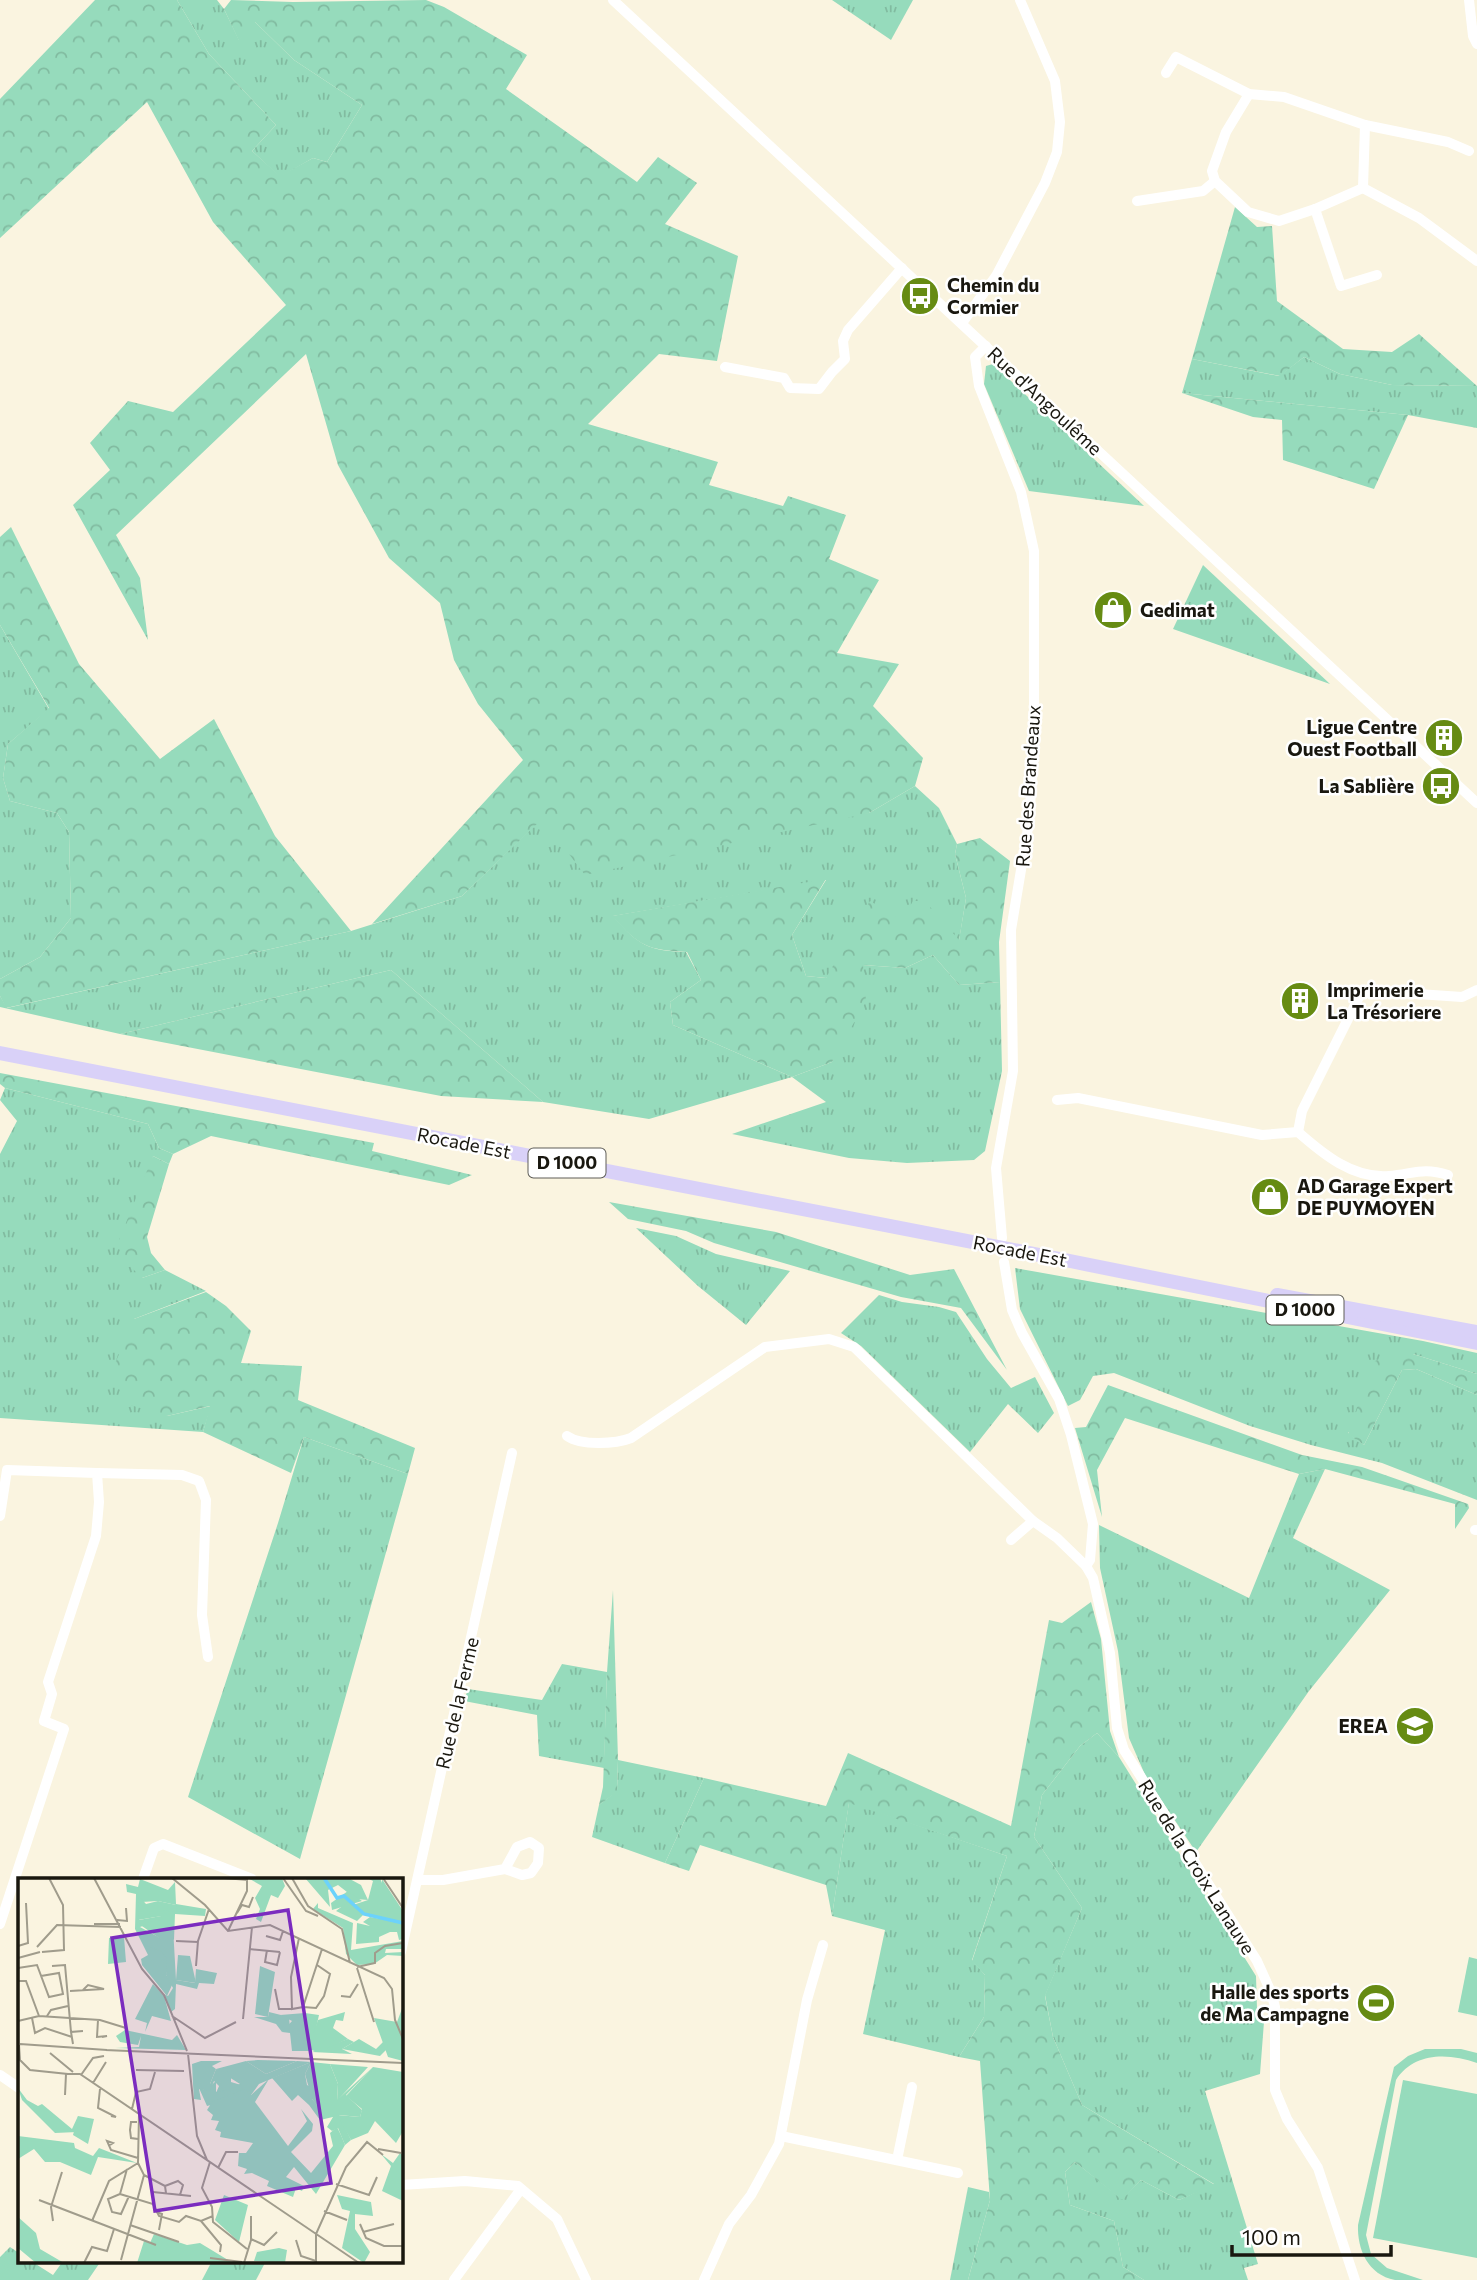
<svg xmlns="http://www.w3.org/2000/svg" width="1477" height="2280" font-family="Commissioner,sans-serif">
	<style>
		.grass { fill: url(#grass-tufts) }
		.forest { fill: url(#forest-crowns) }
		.green { fill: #96dbbc }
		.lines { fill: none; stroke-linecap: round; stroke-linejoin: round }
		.minor { stroke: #fff; stroke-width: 10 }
		.major { stroke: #d9d1f8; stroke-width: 14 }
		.labels { text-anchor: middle; stroke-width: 5; stroke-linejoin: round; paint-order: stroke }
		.shield { fill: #fff; stroke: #5e5d57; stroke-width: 2 }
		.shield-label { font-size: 18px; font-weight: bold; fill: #19170f }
		.poi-label { font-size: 19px; font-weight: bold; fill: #19170f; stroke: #fff; text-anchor: start }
		.street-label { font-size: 19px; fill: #19170f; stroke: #fff }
		.inset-river { fill: none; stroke: #6cd2fb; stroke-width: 3.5 }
		.inset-road { fill: none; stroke: #a09c8c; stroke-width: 2 }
		.view { fill: #7b2cbf; fill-opacity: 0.15; stroke: #7b2cbf; stroke-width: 3.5 }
		.inset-edge { fill: none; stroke: #19170f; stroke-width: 3.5 }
	</style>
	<defs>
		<pattern id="grass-tufts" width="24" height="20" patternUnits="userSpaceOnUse" patternTransform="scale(1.75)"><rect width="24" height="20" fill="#96dbbc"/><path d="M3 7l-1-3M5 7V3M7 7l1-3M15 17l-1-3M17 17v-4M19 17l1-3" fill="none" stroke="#81bba0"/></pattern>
		<pattern id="forest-crowns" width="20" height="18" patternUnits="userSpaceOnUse" patternTransform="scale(1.75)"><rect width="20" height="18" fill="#96dbbc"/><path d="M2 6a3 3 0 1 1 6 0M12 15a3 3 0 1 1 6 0" fill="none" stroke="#81bba0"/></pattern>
	</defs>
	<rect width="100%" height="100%" fill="#faf4e0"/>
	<g class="grass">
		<polygon points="177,0 217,0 224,9 239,40 254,21 294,60 362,105 327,162 313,158 280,177 252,151 276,125 209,54"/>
		<polygon points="832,0 913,0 891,40"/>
		<polygon points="1304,357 1340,374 1392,385 1477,386 1477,428 1408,415 1182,393 1192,359 1279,376"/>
		<polygon points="993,364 1144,506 1029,491 984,384 986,366"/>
		<polygon points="1203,565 1330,684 1173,629"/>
		<polygon points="0,625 49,709 8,744 3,778 10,801 57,813 69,832 71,918 40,957 0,979"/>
		<path d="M915,786L939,808L957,844L955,854L966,898L959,941L902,921L826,978L806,976L792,935L826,880L613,916C638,945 648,951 686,952L701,980L670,1002L673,1025L792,1077L832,1062L863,965L905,968L933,955L959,985L1000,982L1002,1071L985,1151L974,1160L907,1163L849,1158L732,1134L826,1102L792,1077L649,1119L543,1102L391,970L120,1034L0,1007V996L7,1008L351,931L462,896L542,818L869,813Z"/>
		<polygon points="5,1088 148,1124 159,1148 173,1154 169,1164 153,1156 142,1278 165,1270 206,1291 134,1319 167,1416 211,1406 203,1432 0,1418 0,1154 17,1121 0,1100"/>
		<polygon points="636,1228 676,1236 716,1254 790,1271 746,1325 698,1286"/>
		<polygon points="1015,1268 1423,1341 1477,1353 1477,1374 1413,1354 1348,1433 1364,1445 1402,1370 1416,1369 1477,1395 1477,1500 1382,1463 1311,1445 1250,1426 1114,1373 1093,1376 1080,1400 1068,1406 1020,1309"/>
		<polygon points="879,1295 902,1302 939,1307 956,1312 987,1359 1011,1388 1035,1377 1054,1413 1038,1433 1008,1404 970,1452 861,1346 841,1333"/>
		<polygon points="304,1437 408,1474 300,1859 188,1797 278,1523"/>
		<polygon points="1325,1469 1293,1538 1390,1590 1309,1691 1196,1852 1146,1777 1129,1738 1118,1651 1100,1568 1099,1525 1249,1598 1299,1474"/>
		<polygon points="562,1664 607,1672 604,1768 539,1756 537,1715 464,1701 468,1689 542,1700"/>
		<polygon points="1097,1733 1119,1757 1256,1976 1257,2009 1264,2022 1260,2074 1205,2091 1258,2264 1244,2268 1248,2280 1144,2280 1123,2267 1114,2221 1070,2205 1065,2172 1075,2162 1122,2199 1141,2180 1179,2200 1214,2184 1082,2105 1053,2037 1045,1995 1082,1908 1034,1837 1042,1795 1080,1746"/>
		<polygon points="618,1760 704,1778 665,1863 592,1837 599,1805 617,1791"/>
		<polygon points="849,1802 1007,1856 972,1960 985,1975 984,2017 959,2057 863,2034 885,1930 832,1916"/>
		<polygon points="968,2187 989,2192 990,2200 968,2280 950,2280"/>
		<polygon points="10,2247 19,2253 19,2261 31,2261 53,2275 63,2261 101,2261 88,2280 0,2280 0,2257"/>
		<polygon points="212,2261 266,2261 256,2280 202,2280"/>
	</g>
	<g class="forest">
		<polygon points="95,0 177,0 209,54 276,125 252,151 280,176 313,158 327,162 362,105 294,60 255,22 239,41 224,9 231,0 293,2 426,0 444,7 527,55 506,89 637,182 658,157 697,183 665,224 738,256 717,361 659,354 588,424 718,462 709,485 783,506 788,496 846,515 829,559 879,580 837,653 899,664 873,706 923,758 915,786 869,813 585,875 542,819 462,896 372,924 523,760 478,704 454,660 440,603 389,558 338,465 306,354 116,535 140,578 148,640 73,505 110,470 90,443 128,401 173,412 286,305 213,222 147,102 0,238 0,99"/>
		<polygon points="1235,207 1257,227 1272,226 1277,301 1343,349 1392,352 1419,334 1477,386 1392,385 1340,374 1304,357 1280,376 1192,359"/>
		<polygon points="1182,393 1408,415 1374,489 1283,460 1282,420 1253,417"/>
		<polygon points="11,527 79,664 160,759 214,719 275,836 351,931 6,1008 0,996 0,979 40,957 71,918 69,832 57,813 10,801 3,778 8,744 49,708 0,625 0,537"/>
		<path d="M980,838L1010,861L999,942L1000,982L959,985L933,955L905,968L863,965L866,1001L832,1062L792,1077L673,1025L670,1002L701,980L687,952C647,950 639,946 612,916L826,879L792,935L806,976L826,978L870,901L902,920L913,901H925L959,940L966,898L955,854L957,844Z"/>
		<polygon points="391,970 543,1102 441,1096 120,1034"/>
		<polygon points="0,1073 374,1143 372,1151 472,1175 449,1185 211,1136 173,1154 159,1148 148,1124 5,1088 0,1084"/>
		<polygon points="153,1156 169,1164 147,1237 151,1253 165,1270 142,1278 122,1258 119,1240"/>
		<polygon points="609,1202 776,1232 910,1275 954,1269 1007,1370 961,1308 901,1297 714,1243 686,1231 628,1219"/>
		<polygon points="206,1292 226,1306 251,1331 241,1363 302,1366 298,1400 415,1448 408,1474 304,1437 291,1473 203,1432 210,1406 167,1416 130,1405 111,1373 134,1319"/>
		<polygon points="1392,1354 1413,1354 1477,1374 1477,1395 1416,1369 1402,1370 1364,1445 1348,1434 1375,1361"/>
		<polygon points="1108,1385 1302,1455 1362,1467 1468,1504 1469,1508 1455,1529 1455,1504 1325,1469 1299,1474 1125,1418 1097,1470 1102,1517 1075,1428 1086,1427"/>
		<polygon points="613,1590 618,1760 617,1792 599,1805 603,1787 607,1672"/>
		<polygon points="1091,1602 1101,1639 1110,1731 1119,1757 1097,1733 1080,1746 1042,1795 1034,1837 1082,1908 1045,1996 1053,2037 1082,2105 1215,2185 1179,2200 1141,2180 1122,2200 1075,2162 1065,2172 1070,2205 1114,2221 1123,2267 1144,2280 968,2280 990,2200 980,2061 959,2057 984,2017 985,1975 972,1961 1007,1856 849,1803 832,1916 826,1885 700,1845 689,1871 665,1863 704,1778 826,1806 848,1753 1011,1826 1049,1620 1062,1623"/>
	</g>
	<g class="green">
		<polygon points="1469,1957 1477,1959 1477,2016 1458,2012"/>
		<path d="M1425,2049H1461L1477,2053V2063C1448,2053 1414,2052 1396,2080L1366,2235L1371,2254L1387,2268L1423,2280C1414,2280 1403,2280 1395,2280C1368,2275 1357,2249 1358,2225L1394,2067L1408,2056Z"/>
		<polygon points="1403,2080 1477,2094 1477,2258 1373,2238"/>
	</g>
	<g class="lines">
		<g class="minor">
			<polyline points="613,0 1477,803"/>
			<polyline points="1469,0 1473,36 1477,44"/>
			<polyline points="1166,73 1176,57 1249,94 1284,97 1365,125 1448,142 1469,151"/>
			<polyline points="1249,94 1226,132 1212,171 1215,181 1248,212 1279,221 1315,209 1363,188"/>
			<polyline points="1365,125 1363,188 1419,218 1477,261"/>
			<polyline points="1137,201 1203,191 1215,181"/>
			<polyline points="1315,209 1341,286 1377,275"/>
			<polyline points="962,323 996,276 1045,183 1057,152 1060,122 1055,81 1020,0"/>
			<polyline points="986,346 975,357 979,386 1021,492 1034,551 1034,746 1029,822 1011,930 1013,1071 996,1168 1002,1238"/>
			<polyline points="725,367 784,378 790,388 819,389 832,372 845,359 843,341 848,330 902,268"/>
			<path d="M1057,1100L1078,1098L1262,1135L1298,1132C1323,1154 1353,1179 1389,1176C1413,1174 1423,1167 1448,1175"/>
			<polyline points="1298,1132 1302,1111 1360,995 1374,991 1462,997 1477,990"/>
			<polyline points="1004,1262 1012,1310 1022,1333 1059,1399 1071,1435 1093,1524 1090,1560 1086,1566"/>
			<path d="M567,1436C581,1446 616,1444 631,1438L765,1347L829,1339L854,1347L1033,1521L1057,1538L1086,1566L1093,1578L1110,1653L1117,1728L1124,1750L1257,1961L1271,1992L1275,2007V2090L1287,2119L1318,2168L1355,2280"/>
			<polyline points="97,1473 182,1475 199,1481 206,1500 202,1615 208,1657"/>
			<polyline points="0,1516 7,1470 97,1473 99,1502 96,1536 48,1682 52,1694 44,1721 64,1729 0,1924"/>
			<polyline points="1475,1530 1477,1530"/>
			<polyline points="1011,1540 1033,1521"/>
			<polyline points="143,1879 154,1848 163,1844 252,1879"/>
			<polyline points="418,1880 443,1880 505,1869 522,1875 531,1873 538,1863 539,1848 530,1842 517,1847 505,1869"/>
			<polyline points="401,1952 512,1453"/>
			<polyline points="0,2075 19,2088"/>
			<polyline points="781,2136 958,2173"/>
			<polyline points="897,2160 912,2087"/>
			<polyline points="401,2185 465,2181 518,2186 557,2219 586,2280"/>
			<polyline points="454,2280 521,2189"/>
			<polyline points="704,2280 729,2224 751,2195 779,2144 807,2000 823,1945"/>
		</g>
		<g class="major">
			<polyline points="0,1053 1070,1261 1477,1343"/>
			<polyline points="1277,1295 1477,1332"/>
		</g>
	</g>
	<defs>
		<g id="bus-disc" transform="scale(2.0125)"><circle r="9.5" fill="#668b13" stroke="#fff"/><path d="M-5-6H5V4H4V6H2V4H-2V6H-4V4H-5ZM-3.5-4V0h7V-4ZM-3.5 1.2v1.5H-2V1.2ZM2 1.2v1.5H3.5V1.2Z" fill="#fff"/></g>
		<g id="shop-disc" transform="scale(2.0125)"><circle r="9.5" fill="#668b13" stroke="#fff"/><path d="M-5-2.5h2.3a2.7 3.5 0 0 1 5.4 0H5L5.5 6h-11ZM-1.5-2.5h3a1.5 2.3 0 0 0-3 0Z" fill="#fff"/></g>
		<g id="building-disc" transform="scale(2.0125)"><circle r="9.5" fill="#668b13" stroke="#fff"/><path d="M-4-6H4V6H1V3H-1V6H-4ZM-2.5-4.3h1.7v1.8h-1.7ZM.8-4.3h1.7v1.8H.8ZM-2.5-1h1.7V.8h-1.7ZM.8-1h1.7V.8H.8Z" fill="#fff"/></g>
		<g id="university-disc" transform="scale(2.0125)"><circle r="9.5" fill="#668b13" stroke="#fff"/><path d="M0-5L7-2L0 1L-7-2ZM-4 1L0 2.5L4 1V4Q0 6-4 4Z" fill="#fff"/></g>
		<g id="stadium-disc" transform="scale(2.0125)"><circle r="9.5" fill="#668b13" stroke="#fff"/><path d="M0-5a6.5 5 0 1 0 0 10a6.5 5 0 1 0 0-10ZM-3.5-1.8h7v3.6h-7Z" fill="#fff"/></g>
	</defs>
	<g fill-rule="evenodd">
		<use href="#bus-disc" x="920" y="296"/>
		<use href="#shop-disc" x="1113" y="610"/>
		<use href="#building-disc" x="1444" y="738"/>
		<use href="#bus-disc" x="1441" y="786"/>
		<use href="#building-disc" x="1300" y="1001"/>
		<use href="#shop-disc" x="1270" y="1197"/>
		<use href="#university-disc" x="1415" y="1726"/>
		<use href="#stadium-disc" x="1376" y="2003"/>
	</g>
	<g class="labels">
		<g class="shield">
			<rect x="528.5" y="1148.5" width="77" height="29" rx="5"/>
			<rect x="1266.5" y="1295.5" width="77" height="29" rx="5"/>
		</g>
		<g class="shield-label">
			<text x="567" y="1169">D 1000</text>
			<text x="1305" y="1316">D 1000</text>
		</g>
		<g class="poi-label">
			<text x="947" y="292">Chemin du<tspan x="947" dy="22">Cormier</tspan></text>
			<text x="1140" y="617">Gedimat</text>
			<text x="1417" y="734" text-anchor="end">Ligue Centre<tspan x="1417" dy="22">Ouest Football</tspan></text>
			<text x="1414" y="793" text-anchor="end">La Sablière</text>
			<text x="1327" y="997">Imprimerie<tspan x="1327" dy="22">La Trésoriere</tspan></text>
			<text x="1297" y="1193">AD Garage Expert<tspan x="1297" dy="22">DE PUYMOYEN</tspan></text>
			<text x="1388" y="1733" text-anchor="end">EREA</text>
			<text x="1349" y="1999" text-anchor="end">Halle des sports<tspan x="1349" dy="22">de Ma Campagne</tspan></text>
		</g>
		<g class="street-label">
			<text transform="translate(1045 401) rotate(43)" y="7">Rue d'Angoulême</text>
			<text transform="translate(1028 786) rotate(-86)" y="7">Rue des Brandeaux</text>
			<text transform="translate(464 1143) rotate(11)" y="7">Rocade Est</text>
			<text transform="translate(1020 1251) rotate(11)" y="7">Rocade Est</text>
			<text transform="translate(457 1703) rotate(-77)" y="7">Rue de la Ferme</text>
			<text transform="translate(1197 1867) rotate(58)" y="7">Rue de la Croix Lanauve</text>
		</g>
	</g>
	<g transform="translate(18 1878)">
		<rect width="385" height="385" fill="#faf4e0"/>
		<path d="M230,0H264L267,8L260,20L253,17L243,44L238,41L242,31L237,20L244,8ZM287,0H330L343,7L350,22L338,21L320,7L310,12L312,29ZM122,1L150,12L157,4L158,26L188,31L187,38L157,36L156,62L137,44L122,49L144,61L151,86L148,97L155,105L149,118L124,87L123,81L130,77L117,51L118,16L109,14L108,6L120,9ZM140,23L158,27L145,32L143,38L121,42L124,24ZM352,39L385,45V61L381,62L379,54H372L361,59V64L338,66L339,45L352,48L345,44ZM160,77L172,78L178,105L158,102ZM242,88L257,94L250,139L237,136ZM135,106L146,118L153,143L134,138L127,154L129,145L117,141ZM385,128V183L370,179L356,140L379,144ZM287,135L301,137L293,173H274L272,155L264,154L274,143L262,137ZM107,152L154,162L159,157L168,172L97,170L121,169L123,158L120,167L102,164L98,158ZM330,161L336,164L324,171L334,176L294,174ZM183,183H204L194,188L198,191L228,183L248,196L279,183L293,184L312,186L320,206L319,222L355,189L328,217L344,232L342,239L321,237L333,262L327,267L320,250L314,253L309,249L315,239L302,242L306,236L294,221L287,196L293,184L241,206L233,217L189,228L181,210L188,212L198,203V214L222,206L198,191L192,206H175L174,186ZM60,238L76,241L70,266L55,257ZM206,317L230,327L221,364L197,342Z" fill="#96dbbc" fill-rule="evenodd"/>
		<path d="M330,13L344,23L314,32L313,25ZM121,18L128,26L140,23L158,27L159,35L146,32L144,38L120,42ZM300,25V30L335,45L333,72L385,63L384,71H368L367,75L385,74V78L369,77L356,86L339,87L328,76L325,50L295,31ZM143,42V48L155,49L158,102L177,105L178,91L199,95L196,106L181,105L179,111L158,106L157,131L153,134L146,116L150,118L155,110L148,97L149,81L144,74L127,67H144V62L121,46ZM251,134L271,139L272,150L264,154L258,146L236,139H250ZM327,134L325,143L318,142L315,150L330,161L300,174L290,171L300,142ZM341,161L358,171L368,161L370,170L362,178L324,171ZM240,182L279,183L248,196L228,183ZM293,184L287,196L289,207L298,212L294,221L307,236L302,242L291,227L280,217L274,223L254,200ZM312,186L350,189L319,223L320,206ZM355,189L385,194V253L378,265L357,243L350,255L333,262L319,237L342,239L344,231L328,218ZM198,191L213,195V204L223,207L198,215L201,208L196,203L192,213L181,211L183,222L176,221L175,206H192ZM251,201L237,224L270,268L289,243L283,231L295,246L294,253L273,274L293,295L315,268L312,255L319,249L323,257L327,267L298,316L276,289L268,299L286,308L284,313L278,310L275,319L249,308L251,303L234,295L226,296L229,291L220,288L221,275H228L235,265L202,259L203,254L197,252L201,243L193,242L195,237L189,232L194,224L227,211L233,217ZM0,210L9,222L20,228L24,226L54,251L60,238L59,254L37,255L4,222ZM0,258L56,265L57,270L75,278L81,270L119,285L80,279L73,297L42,284H27L16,271L0,281ZM382,275L385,277V323L364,313L373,288L363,276L375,285ZM319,317L353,324L355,338L337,336V351L352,374L346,385L324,370L332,333L324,331ZM0,339L18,355L22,371L46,385H18L0,370ZM136,356L169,367L182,365L215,385H119L126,363L132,365ZM261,370L269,372L267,385L236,383L239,374Z" fill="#96dbbc"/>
		<path d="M349,0H362L364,5V1L385,33V44L346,36L339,43L318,33L331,23L335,27L350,22L355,3ZM106,59L108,84L90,86L91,60Z" fill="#96dbbc"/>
		<path class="inset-river" d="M306,0L319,20L326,18L346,36L385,45"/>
		<path class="inset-road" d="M76,0L124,91L146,117L169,173M154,0L187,27L210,53L252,47L366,100L374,111L377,142L385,161M206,0L230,2M265,0L288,33L300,38M274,0L290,28L324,51L332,85M365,0L385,30M219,35L224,27L231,29L235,19M99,42L109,43L108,30M76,46H102M210,53L229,13V0M248,58L262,62L265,53M281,60L273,99L274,131L285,129L304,71M158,63L180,64M0,68L10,65L8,25M19,69L39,47L103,49M231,71L262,74M249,72L247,84L259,87L262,74M24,74L46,72L45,27L31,0M0,80L22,74M34,88L47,87L53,154M178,88L180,63L191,31M339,89L357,85V75L367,68L385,65M0,90L19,87L31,119L45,116L41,95L23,98M339,90L356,144M0,103H8L21,138M257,111L261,131H273M52,113L86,111L70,107L65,112M323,118L332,119L340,106M285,129L298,130L306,118L312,96L299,87M29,138L33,132L50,128M154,138L187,160L218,144M14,140L17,155L27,150L54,159M225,141L234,49M80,142L79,159L89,158L84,159M0,143L21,138L82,142L108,150M2,166L89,172M55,166L53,154L65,153M1,167L2,182L12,192L50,196M87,172L385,185M32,175L55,194M170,176L179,258L189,282M118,192L166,193M48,196H62L341,385M63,197L75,180L86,178M75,205L88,184M82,211L80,230L98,239L93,238M47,217L48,196M114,231L118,214L132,211L137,194M119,244H113L112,252L113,260L120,261M92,267L95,265L89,263L93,272L120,280M360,271L383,275M192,284L184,310L194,329L195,344L229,371M200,290L208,274H220M109,291L102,316L135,326L141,338L161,344L168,338L183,343L195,338M126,297L147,308L148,315M318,306L351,317L359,299M147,308L160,303L165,307L162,317M135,314L173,318M102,316L90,321L94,334L103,336L111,318M21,322L138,367M306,333L329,342M138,334L144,336L141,352M35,343L33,329L44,294M74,343L91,303L120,285M183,343L203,367L202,374M342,346L348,360L366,368H385M112,347L161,364M345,354L376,346M233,361L246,367L259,354M278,362L283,378L298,383M192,380L224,384M103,382L126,297L120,285L121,236M66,385L74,369L89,373L96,351M226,385L233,362V338M298,385V356L328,289L349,264L365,277"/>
		<path class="view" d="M270,32L313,305L137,333L94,60Z"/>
		<rect width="385" height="385" class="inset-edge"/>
	</g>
	<path d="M1232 2245v10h159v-10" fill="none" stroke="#19170f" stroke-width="3.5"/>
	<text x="1242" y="2245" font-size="21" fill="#19170f" stroke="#ffffff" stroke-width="5" paint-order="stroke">100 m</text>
</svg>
